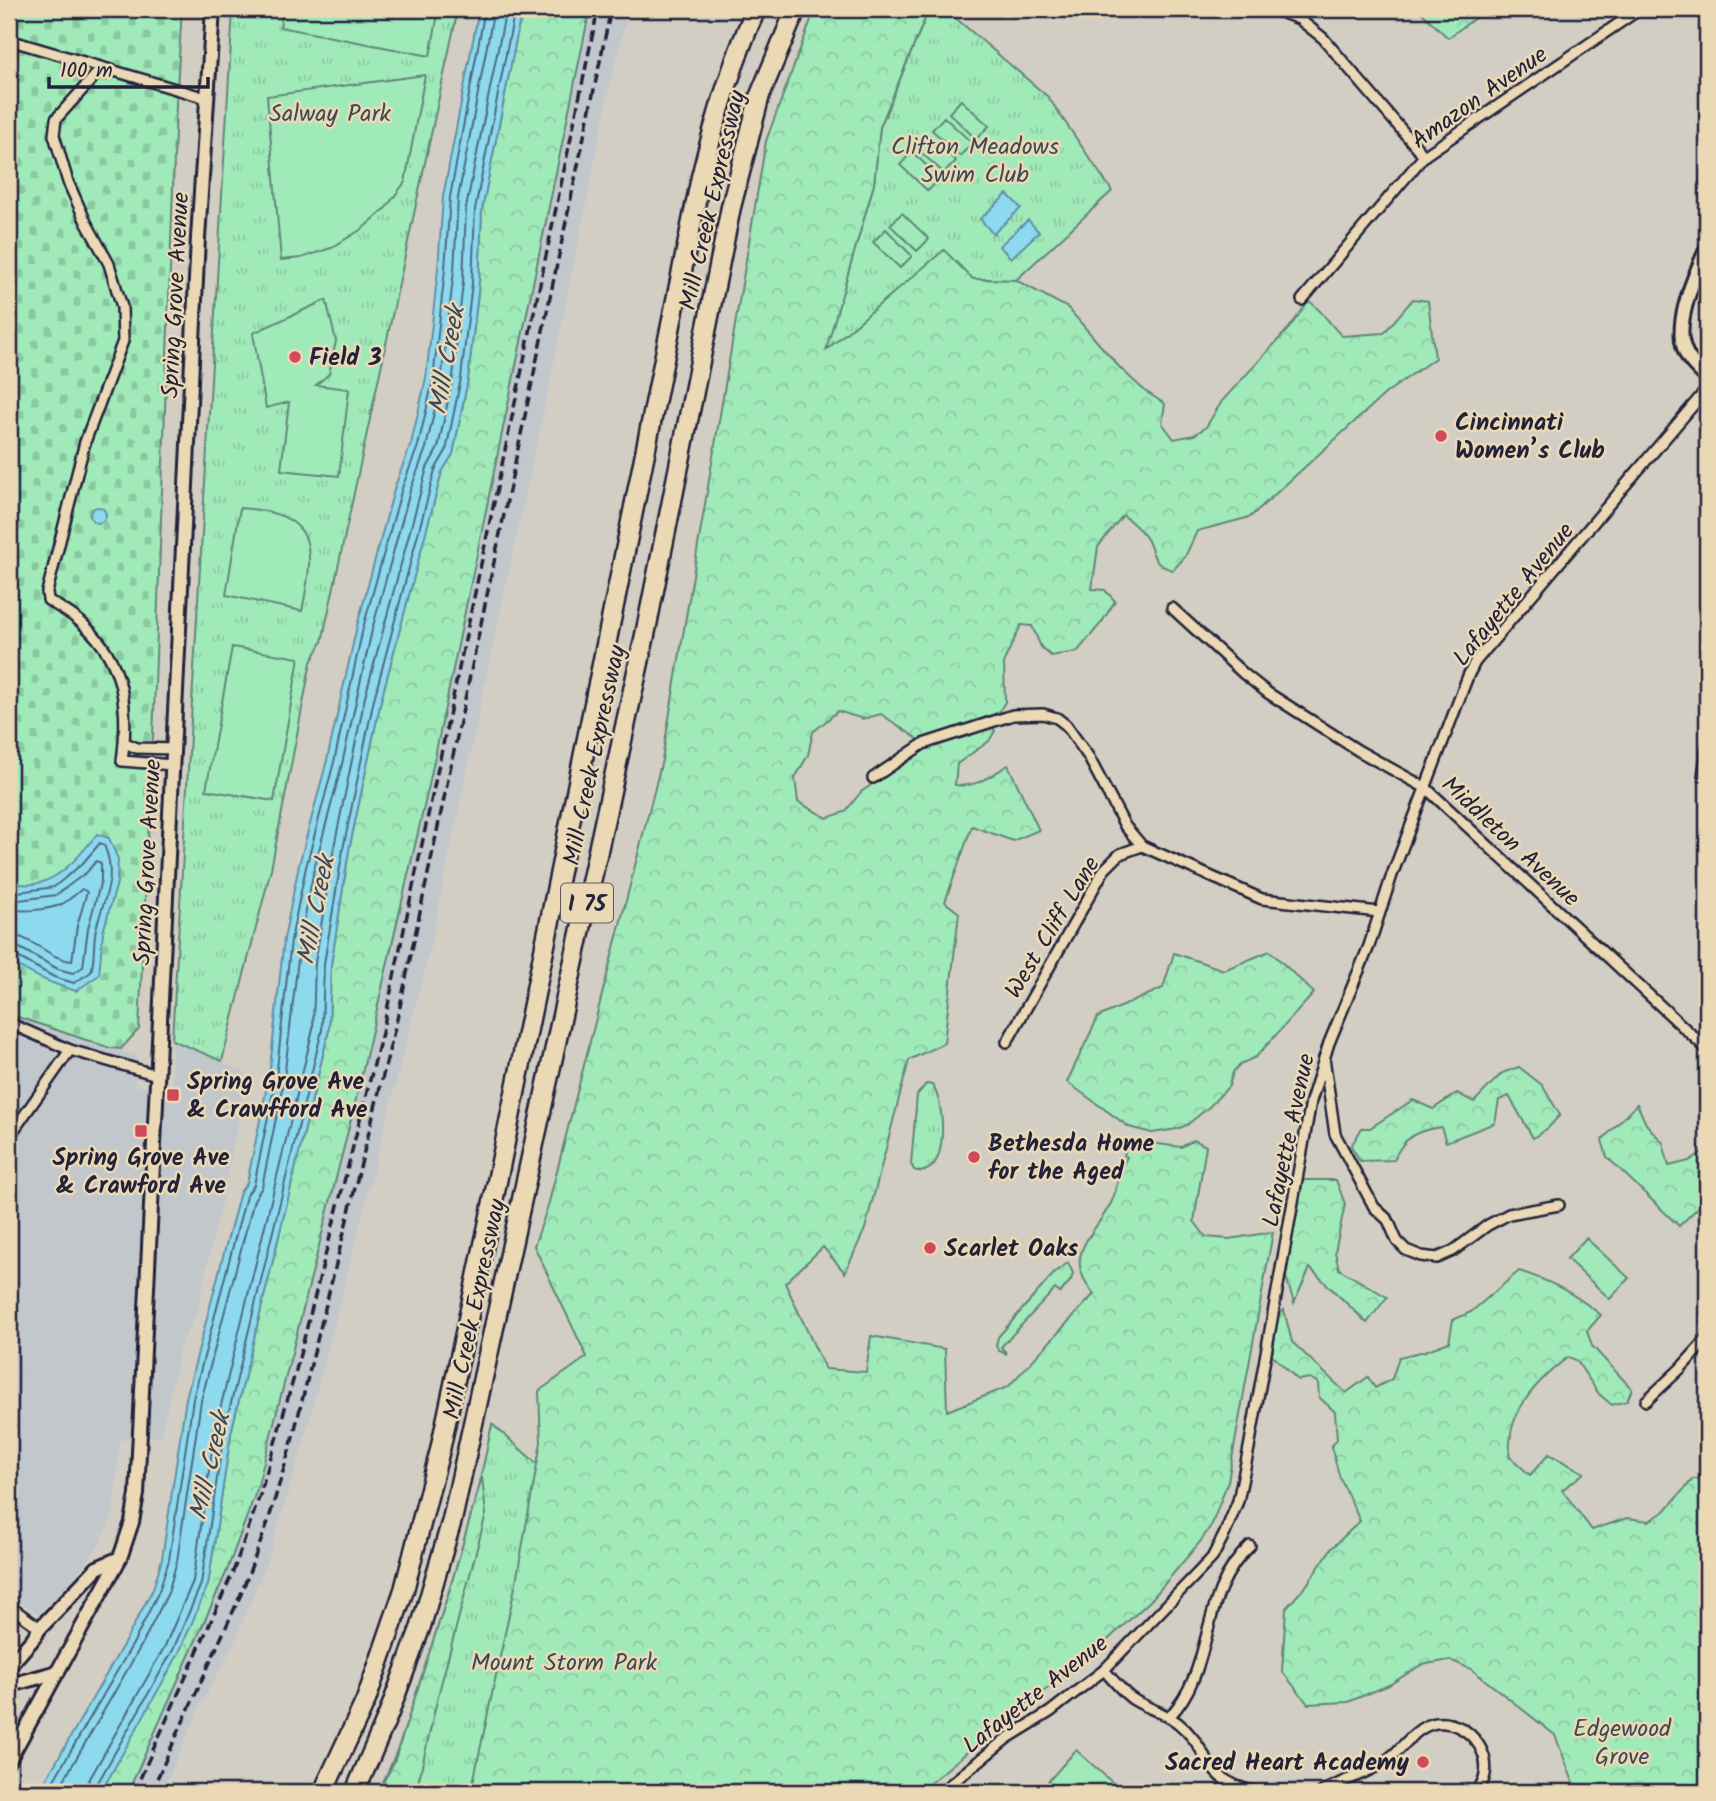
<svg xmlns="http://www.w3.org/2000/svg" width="1716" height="1801" font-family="Kalam,sans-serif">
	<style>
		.built { fill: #c2c7cc }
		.grass { fill: url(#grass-tufts); stroke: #61867a; stroke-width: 2 }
		.forest { fill: url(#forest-crowns); stroke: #61867a; stroke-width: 2 }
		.cemetery { fill: url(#cemetery-stones); stroke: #61867a; stroke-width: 2 }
		.garden { fill: #a0eab9; stroke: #61867a; stroke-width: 2 }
		.water { fill: #8dd9ee; stroke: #6290a6; stroke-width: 2 }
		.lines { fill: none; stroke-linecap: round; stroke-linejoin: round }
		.shore { stroke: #4d6b83; stroke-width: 2 }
		.street-casing { stroke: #22223b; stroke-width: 14 }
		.secondary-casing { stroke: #22223b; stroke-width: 18 }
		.highway-casing { stroke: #22223b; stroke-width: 23 }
		.street { stroke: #ebd9b6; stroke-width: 9 }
		.secondary { stroke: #ebd9b6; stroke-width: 12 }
		.highway { stroke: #ebd9b6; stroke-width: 18 }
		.rail { stroke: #22223b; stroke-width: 3.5; stroke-dasharray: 10 5; stroke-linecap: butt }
		.poi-dot { fill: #d1495b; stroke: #ebd9b6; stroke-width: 2.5 }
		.labels { text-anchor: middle; stroke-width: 5; stroke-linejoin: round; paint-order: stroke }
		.shield { fill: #ebd9b6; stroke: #5e5960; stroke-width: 2 }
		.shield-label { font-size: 23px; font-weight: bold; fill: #22223b }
		.street-label { font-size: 24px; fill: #22223b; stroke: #ebd9b6 }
		.park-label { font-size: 24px; fill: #3b4a54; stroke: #ebd9b6 }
		.poi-label { font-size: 24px; font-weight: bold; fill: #22223b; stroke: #ebd9b6; text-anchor: start }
		.water-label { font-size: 26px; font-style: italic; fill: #37475f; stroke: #ebd9b6 }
	</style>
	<defs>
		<pattern id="grass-tufts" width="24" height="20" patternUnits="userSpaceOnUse" patternTransform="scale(1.75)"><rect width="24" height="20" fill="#a0eab9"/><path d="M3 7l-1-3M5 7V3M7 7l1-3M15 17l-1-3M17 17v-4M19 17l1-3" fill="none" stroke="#8ac8a0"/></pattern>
		<pattern id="forest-crowns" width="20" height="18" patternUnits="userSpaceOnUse" patternTransform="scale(1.75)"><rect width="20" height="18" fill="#a0eab9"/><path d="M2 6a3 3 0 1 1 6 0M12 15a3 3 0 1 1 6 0" fill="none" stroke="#8ac8a0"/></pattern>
		<pattern id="cemetery-stones" width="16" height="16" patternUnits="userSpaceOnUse" patternTransform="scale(1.75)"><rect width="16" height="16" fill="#a0eab9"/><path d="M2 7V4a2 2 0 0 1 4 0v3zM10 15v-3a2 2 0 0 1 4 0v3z" fill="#8ac8a0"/></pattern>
	</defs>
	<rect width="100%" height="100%" fill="#d3cec3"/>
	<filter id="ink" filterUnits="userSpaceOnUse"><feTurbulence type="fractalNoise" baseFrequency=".0143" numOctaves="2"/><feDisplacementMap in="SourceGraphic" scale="14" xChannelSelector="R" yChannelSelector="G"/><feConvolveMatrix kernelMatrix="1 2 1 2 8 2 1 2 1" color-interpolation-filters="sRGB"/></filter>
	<g filter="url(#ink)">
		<g class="built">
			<polygon points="590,9 629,9 610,86 545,405 495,635 430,948 350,1264 305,1437 269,1557 233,1645 201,1705 162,1792 128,1792 226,1573 257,1489 296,1337 357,1095 429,785"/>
			<polygon points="9,1014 137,1056 135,1085 172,1093 172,1040 245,1072 236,1134 197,1312 180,1347 161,1436 120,1440 113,1513 99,1546 73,1579 38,1614 9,1594"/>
			<polygon points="9,1678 20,1689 23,1699 9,1725"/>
		</g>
		<g class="grass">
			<polygon points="233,9 458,9 322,642 311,662 271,869 222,1061 172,1040"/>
			<polygon points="929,9 945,9 1048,97 1112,191 1016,280 973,279 825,351 874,184 880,127"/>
			<path d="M926,1084L932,1085C946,1102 950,1182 914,1170L911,1164L917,1095Z"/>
			<polygon points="1068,1263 1073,1273 1071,1280 1060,1293 1055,1289 1001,1347 1007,1354 999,1351 996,1346 998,1337 1056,1271"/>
			<path d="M492,1424L909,1792H378C401,1749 413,1703 428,1657C453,1580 477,1503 492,1424Z"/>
		</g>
		<g class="forest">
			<polygon points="522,9 590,9 429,785 357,1095 296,1337 257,1489 226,1573 128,1792 101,1792 208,1585 231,1433 329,1030 331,965 349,850 381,700 442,471 453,454 468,379 479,283 482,210"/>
			<path d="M815,9H929L880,127L874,184L826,350L944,250L973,279L1016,280L1068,308L1120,368L1145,391L1165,404L1162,423L1174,439L1194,435L1206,427L1222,401L1289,328L1309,301C1322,310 1330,325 1342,336L1384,333L1413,299L1428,301L1435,358L1386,393L1250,517L1197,531L1185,557L1173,570C1152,564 1156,558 1148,541C1144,532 1131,522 1123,515L1098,547L1092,589L1105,590L1115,601L1102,622L1077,652L1051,656L1041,647L1032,626L1021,625L1004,661L1005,702L999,712L922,742L881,714L863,719L838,711L813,732L808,755L795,778L798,802L827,818L845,812L861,792L920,751L933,744L992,726L995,731L989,741L957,764L955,785C977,788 990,776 1008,765L1039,830L1013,841L972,826L945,902L959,913L944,1043L909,1060L865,1229L845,1273L823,1247L785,1283L825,1369L866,1372L871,1336L945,1349L947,1411L1008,1387L1094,1294C1061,1255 1093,1237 1111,1203C1118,1189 1118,1171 1127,1157L1124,1155L1127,1146L1142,1142L1181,1147L1194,1140L1206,1146L1194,1221L1206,1237L1229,1239L1273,1232L1228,1481L1212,1524L1200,1542L1151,1600L1099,1648L1075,1669L1027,1703L919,1792H471L516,1582L541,1442L539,1391L587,1357L534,1246L548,1206L662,760L766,141Z"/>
			<polygon points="1418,9 1472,9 1475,18 1448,38"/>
			<polygon points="1270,951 1314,993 1256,1057 1240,1064 1233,1072 1229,1086 1209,1107 1187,1125 1177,1129 1152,1133 1129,1127 1067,1082 1098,1017 1163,988 1174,953 1224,970"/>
			<path d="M1519,1067L1542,1085L1560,1115L1548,1128L1533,1138L1509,1096L1499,1100L1495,1123L1446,1142L1441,1127C1418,1130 1403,1137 1394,1160L1360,1161L1351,1146L1362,1128H1370L1413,1100L1433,1109L1457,1093L1474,1102L1502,1073Z"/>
			<polygon points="1637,1104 1646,1124 1663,1143 1669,1166 1689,1161 1706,1150 1707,1151 1707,1199 1679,1226 1607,1157 1602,1140"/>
			<polygon points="1302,1180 1336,1180 1345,1204 1335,1252 1339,1269 1387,1297 1367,1323 1310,1268 1294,1303 1286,1277"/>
			<path d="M1519,1271C1551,1281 1575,1294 1601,1315L1587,1331L1592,1346L1632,1389L1627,1401L1612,1405L1599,1394L1576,1360L1568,1357C1545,1375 1520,1398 1512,1428C1510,1436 1510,1447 1509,1456L1530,1475L1549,1454L1584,1473L1562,1490L1592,1530L1627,1518L1649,1521L1665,1511L1693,1479L1704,1478L1707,1482V1792H1577L1555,1735L1471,1669L1450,1660L1421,1665L1389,1685L1348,1702L1308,1704L1282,1671L1286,1608L1306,1586L1331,1549L1360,1521L1340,1478L1331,1447L1337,1439L1335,1412L1319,1397L1318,1383L1310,1378L1298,1380L1272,1355L1277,1315L1284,1310L1292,1342L1346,1393L1368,1377L1375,1388L1392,1379L1399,1357L1425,1351L1449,1342L1453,1320L1471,1312Z"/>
			<polygon points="482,1477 486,1514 438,1696 416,1792 378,1792 394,1762 449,1592"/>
		</g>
		<polygon class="cemetery" points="9,9 182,9 176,104 154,713 139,1029 121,1049 110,1048 9,1014"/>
		<g class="garden">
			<polygon points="283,9 439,9 430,56 280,27"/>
			<polygon points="425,75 405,182 385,209 362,229 331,248 301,258 281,260 267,96"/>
			<polygon points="961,100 989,126 976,139 949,113"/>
			<polygon points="944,117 972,143 960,156 932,130"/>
			<polygon points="928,135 956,161 944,173 916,148"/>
			<polygon points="912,152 940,178 928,191 900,165"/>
			<polygon points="902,213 929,239 917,251 890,225"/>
			<polygon points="886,229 912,256 900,268 873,242"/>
			<polygon points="326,300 336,341 329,374 316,385 349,389 339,476 281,470 289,402 266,408 253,333"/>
			<path d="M240,508C318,513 315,547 302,611L226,595Z"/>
			<polygon points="232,647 299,658 274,801 206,790"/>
			<polygon points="1586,1238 1629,1278 1610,1299 1567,1259"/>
			<polygon points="1076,1750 1123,1792 1039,1792"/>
		</g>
		<g class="water">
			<polygon points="479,9 522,9 482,210 479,283 468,379 453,454 442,472 381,700 349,850 331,965 329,1030 231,1433 208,1585 179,1653 101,1792 39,1792 127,1638 153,1589 162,1559 186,1398 240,1192 247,1183 269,1077 284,939 299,865 327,760 357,626 395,486 411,444 426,378 438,269 443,197"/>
			<polygon points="1007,194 1021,208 993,234 980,219"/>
			<polygon points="1028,220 1039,232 1011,258 999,246"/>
			<circle cx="98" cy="515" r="8"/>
			<path d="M97,834L109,838L118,859L117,883L103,932L99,975L76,991C52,984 29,975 9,959V881C47,896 76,861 97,834Z"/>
		</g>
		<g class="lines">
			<g class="shore">
				<path d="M9,889L18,892L54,887L82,864L100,843L104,845C118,877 104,897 96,929C93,943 95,959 91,972L74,983L54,977L14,955L9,954"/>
				<polyline points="9,898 19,900 56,895 87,872 96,861 101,863 101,881 88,928 83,967 73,973 58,969 18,947 9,945"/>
				<path d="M9,909C23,912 49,910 62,904C69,900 76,894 82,889L87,892L77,926L72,961C49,959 32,936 9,935"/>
				<polyline points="47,1792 134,1642 159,1591 169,1560 193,1399 246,1196 254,1185 276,1078 291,940 306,867 334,762 363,628 402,488 418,446 433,380 445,269 450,197 485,9"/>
				<polyline points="57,1792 141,1646 168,1593 177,1561 201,1401 254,1200 262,1187 284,1079 300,942 314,869 342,764 372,630 410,491 426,448 441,382 454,270 458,198 494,9"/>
				<polyline points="86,1792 88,1782 165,1646 193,1581 215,1430 313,1029 315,963 334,847 365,697 427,468 438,448 453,377 463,282 466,208 506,9"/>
				<polyline points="95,1792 96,1786 173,1650 201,1584 224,1432 322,1030 324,964 343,849 374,699 435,470 446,451 461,378 472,283 475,209 515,9"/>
			</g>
			<g class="street-casing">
				<g id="street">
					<polyline points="1272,9 1299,19 1323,38 1424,156"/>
					<polyline points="9,40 206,98"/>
					<path d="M101,69L56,119L54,135L68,182L86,222L109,264L122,307L123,341L85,442L47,592L48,600C60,608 74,615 84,625C125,662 129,710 122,761L173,765"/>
					<polyline points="1302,300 1424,156 1640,9"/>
					<polyline points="1172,608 1244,674 1268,693 1359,751 1426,788 1707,1049"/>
					<polyline points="125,743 137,748 174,749"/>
					<polyline points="1703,776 1707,748"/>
					<polyline points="873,778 923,744 1013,715 1043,714 1057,718 1066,725 1088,756 1125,826 1142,846 1262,899 1379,912"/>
					<polyline points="9,1023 70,1050 157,1075"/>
					<polyline points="1007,1042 1104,870 1120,854 1142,846"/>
					<polyline points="1324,1058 1335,1134 1374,1207 1388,1220 1397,1241 1406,1250 1421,1256 1437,1258 1453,1251 1488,1225 1509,1214 1559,1205"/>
					<polyline points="9,1137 70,1050"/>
					<polyline points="1646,1401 1680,1369 1707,1339"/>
					<polyline points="9,1606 40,1628"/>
					<path d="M1104,1670C1113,1680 1121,1690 1131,1698C1145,1708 1164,1712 1178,1723C1213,1751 1199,1779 1256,1792"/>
					<path d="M1169,1717C1217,1667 1197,1595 1250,1546"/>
					<polyline points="941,1792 1006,1739 1050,1712 1104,1670 1212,1558 1225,1533 1238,1501 1249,1448 1311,1101 1329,1043 1369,946 1392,875 1468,676 1475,662 1707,389"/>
					<path d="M1322,1792C1344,1779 1372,1773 1393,1755C1406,1744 1417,1726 1436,1723C1471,1719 1502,1763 1476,1792"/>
				</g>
			</g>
			<g class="secondary-casing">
				<g id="secondary">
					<path d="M1707,248C1696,272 1674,322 1684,348C1688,361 1698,369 1707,378"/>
					<polyline points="9,1666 32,1640 40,1628 97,1568 120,1558"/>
					<polyline points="9,1688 18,1683 58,1672"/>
					<polyline points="9,1760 120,1558 132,1522 137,1494 198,238 213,9"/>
				</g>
			</g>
			<g class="highway-casing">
				<g id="highway">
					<path d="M323,1792L366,1700L404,1590L440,1450L489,1221L701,177C715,120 732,63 756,9"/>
					<polyline points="355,1792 389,1713 421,1626 452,1520 645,635 731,207 760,95 796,9"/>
				</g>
			</g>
			<use href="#street" class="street"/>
			<use href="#secondary" class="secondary"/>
			<use href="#highway" class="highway"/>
			<g class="rail">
				<polyline points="134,1792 233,1572 260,1495 296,1370 383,1029 598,9"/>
				<polyline points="151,1792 241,1594 268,1522 292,1441 399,1011 611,9"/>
			</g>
		</g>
	</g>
	<g class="poi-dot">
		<circle cx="295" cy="357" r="7"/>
		<circle cx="1441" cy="436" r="7"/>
		<rect x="166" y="1088" width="14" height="14" rx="3.5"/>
		<rect x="134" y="1124" width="14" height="14" rx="3.5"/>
		<circle cx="974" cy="1157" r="7"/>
		<circle cx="930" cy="1248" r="7"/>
		<circle cx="1423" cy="1762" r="7"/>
	</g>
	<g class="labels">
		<rect class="shield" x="561" y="883.5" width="52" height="39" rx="5"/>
		<g class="shield-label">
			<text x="587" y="911">I 75</text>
		</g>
		<g class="street-label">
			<text transform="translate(1479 97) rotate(-35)" y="8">Amazon Avenue</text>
			<text transform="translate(712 200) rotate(-77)" y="8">Mill Creek Expressway</text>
			<text transform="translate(175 295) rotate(-87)" y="8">Spring Grove Avenue</text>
			<text transform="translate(1513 594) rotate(-51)" y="8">Lafayette Avenue</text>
			<text transform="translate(594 755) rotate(-78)" y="8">Mill Creek Expressway</text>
			<text transform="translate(1511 841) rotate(43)" y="8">Middleton Avenue</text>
			<text transform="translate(147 862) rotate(-87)" y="8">Spring Grove Avenue</text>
			<text transform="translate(1052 927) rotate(-59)" y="8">West Cliff Lane</text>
			<text transform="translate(1288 1140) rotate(-78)" y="8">Lafayette Avenue</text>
			<text transform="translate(474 1309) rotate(-78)" y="8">Mill Creek Expressway</text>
			<text transform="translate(1035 1694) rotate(-38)" y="8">Lafayette Avenue</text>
		</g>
		<g class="park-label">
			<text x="330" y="121">Salway Park</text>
			<text x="975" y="154">Clifton Meadows<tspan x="975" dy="28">Swim Club</tspan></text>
			<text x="564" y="1670">Mount Storm Park</text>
			<text x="1622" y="1736">Edgewood<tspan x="1622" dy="28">Grove</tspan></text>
		</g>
		<g class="poi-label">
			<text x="309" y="365">Field 3</text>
			<text x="1455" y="430">Cincinnati<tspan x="1455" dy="28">Women’s Club</tspan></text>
			<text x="187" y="1089">Spring Grove Ave<tspan x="187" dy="28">&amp; Crawfford Ave</tspan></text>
			<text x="988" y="1151">Bethesda Home<tspan x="988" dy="28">for the Aged</tspan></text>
			<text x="141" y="1165" text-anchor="middle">Spring Grove Ave<tspan x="141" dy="28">&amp; Crawford Ave</tspan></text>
			<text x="944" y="1256">Scarlet Oaks</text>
			<text x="1409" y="1770" text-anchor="end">Sacred Heart Academy</text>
		</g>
		<g class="water-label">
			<text transform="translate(446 360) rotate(-80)" y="9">Mill Creek</text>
			<text transform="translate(315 910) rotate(-79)" y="9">Mill Creek</text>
			<text transform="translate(209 1466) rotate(-77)" y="9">Mill Creek</text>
		</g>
	</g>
	<rect width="1716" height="1801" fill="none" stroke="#ebd9b6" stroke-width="35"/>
	<rect x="18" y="18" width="1681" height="1766" fill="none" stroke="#22223b" stroke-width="2.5" filter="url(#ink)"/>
	<path d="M49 77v10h159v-10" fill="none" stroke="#22223b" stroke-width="3.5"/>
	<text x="60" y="77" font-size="21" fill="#22223b" stroke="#ebd9b6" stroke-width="5" paint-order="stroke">100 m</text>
</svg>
